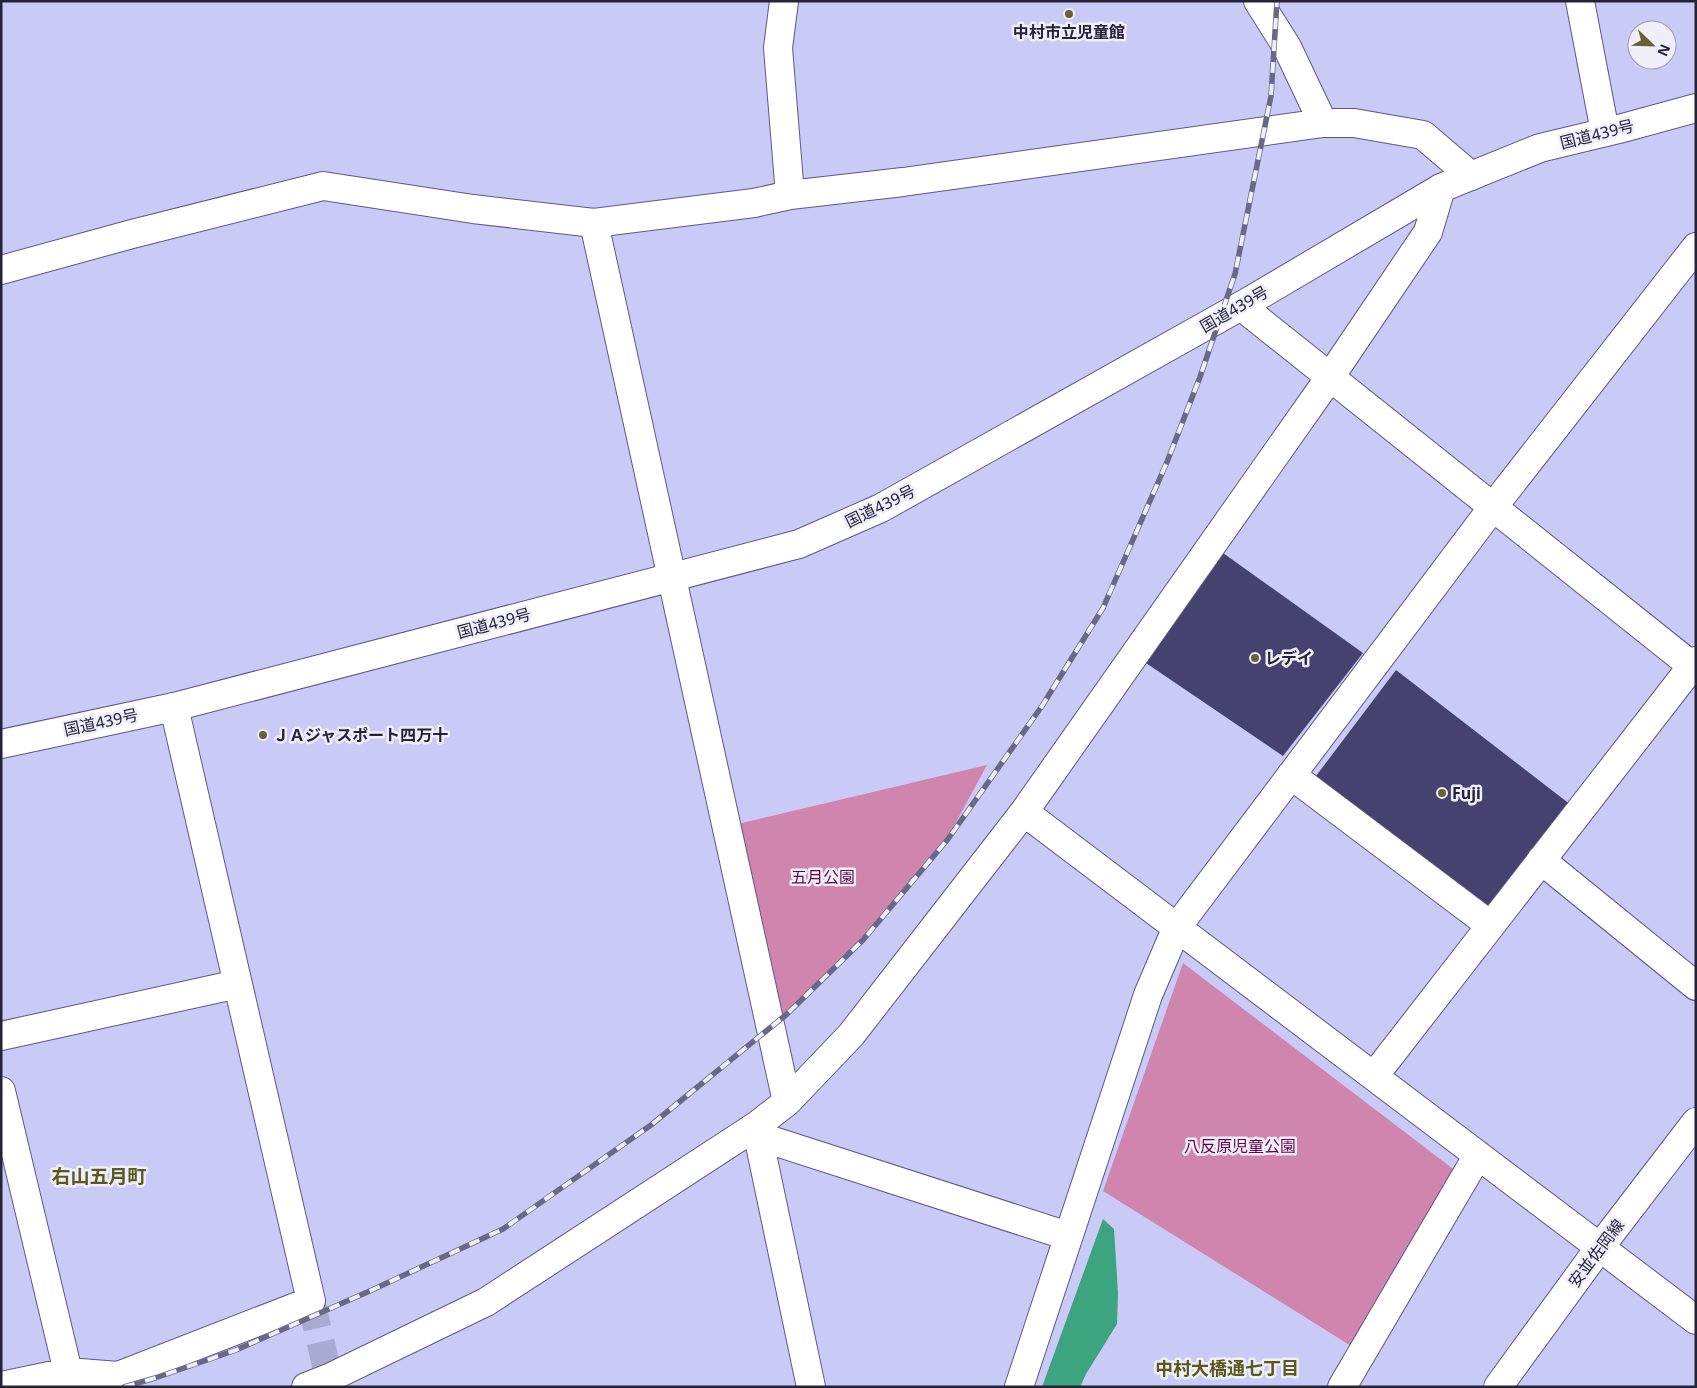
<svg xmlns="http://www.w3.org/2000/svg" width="1697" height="1388" viewBox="0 0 1697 1388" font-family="'Noto Sans','Noto Sans JP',sans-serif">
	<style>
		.green { fill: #d085af }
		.water { fill: #3ca47e }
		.building { fill: #454270 }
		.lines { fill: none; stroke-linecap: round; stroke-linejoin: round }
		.minor-tunnel { stroke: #a9a9d1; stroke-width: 28; stroke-dasharray: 28 14; stroke-linecap: butt }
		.minor-casing { stroke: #5a5888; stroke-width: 30 }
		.major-casing { stroke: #5a5888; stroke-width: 30 }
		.highway-casing { stroke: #5a5888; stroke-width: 30 }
		.minor { stroke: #fff; stroke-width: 28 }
		.major { stroke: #fff; stroke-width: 28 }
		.highway { stroke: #fff; stroke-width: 28 }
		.rail-casing { stroke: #686887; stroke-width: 5.5 }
		.rail { stroke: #eeeffa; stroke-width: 4; stroke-dasharray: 11; stroke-linecap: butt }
		.poi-dot { fill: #66632f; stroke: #eeeffa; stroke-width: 2 }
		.labels { text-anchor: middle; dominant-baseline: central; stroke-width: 5; stroke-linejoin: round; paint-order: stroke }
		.poi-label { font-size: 16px; font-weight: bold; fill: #242338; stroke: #eeeffa; text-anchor: start }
		.street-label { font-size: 16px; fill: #242338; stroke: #eeeffa }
		.park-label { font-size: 16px; fill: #670449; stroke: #eeeffa }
		.neighbourhood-label { font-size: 18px; font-weight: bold; fill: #5c571b; stroke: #eeeffa }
		.quarter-label { font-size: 19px; font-weight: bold; fill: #5c571b; stroke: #eeeffa }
	</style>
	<rect width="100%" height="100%" fill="#cacaf7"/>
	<path class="green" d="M987 765 941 850 857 947 781 1020 738 824Z
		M1183 963 1461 1175 1356 1349 1103 1191Z"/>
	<path class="water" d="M1103 1219 1114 1229 1118 1293 1117 1324 1086 1374 1080 1387H1042Z"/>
	<path class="building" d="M1223 553 1363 653 1283 756 1146 663Z
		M1396 670 1571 805 1487 912 1313 780Z"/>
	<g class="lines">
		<path class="minor-tunnel" d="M311 1301 329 1378"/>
		<defs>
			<path id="minor" d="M784 1 778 48 790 195
				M1258 1 1287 47 1323 123
				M1580 1 1605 132
				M594 223 787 1102
				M1 270 132 234 323 186 473 209 594 223 754 203 790 195 903 182 1323 123H1354L1423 135 1471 176
				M1241 306 1696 669
				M1291 775 1490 925
				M1024 812 1696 1320
				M1541 860 1696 986
				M1 1036 238 984
				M1374 1076 1696 661
				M1 1091 68 1372 118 1376 311 1301 174 707
				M756 1126 811 1387
				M758 1136 1068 1236
				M1 1386 68 1372
				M306 1387 329 1378 486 1302 756 1126 787 1102 851 1035 1024 812 1330 377 1428 232 1441 188
				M1019 1387 1148 995 1177 927 1493 507 1696 247
				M1342 1387 1478 1155"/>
			<path id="major" d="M1498 1387 1600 1247 1696 1122"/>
			<path id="highway" d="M1 744 174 707 799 544 881 508 1241 306 1441 188 1540 148 1619 129 1696 108"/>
		</defs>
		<use href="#minor" class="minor-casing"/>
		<use href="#major" class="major-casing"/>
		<use href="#highway" class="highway-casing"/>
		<use href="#minor" class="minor"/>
		<use href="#major" class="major"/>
		<use href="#highway" class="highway"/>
		<defs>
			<path id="rail" d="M124 1387 155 1378 236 1350 372 1290 503 1229 651 1125 787 1014 863 940 948 839 1042 706 1103 608 1167 462 1200 377 1235 274 1271 96 1277 1"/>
		</defs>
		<use href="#rail" class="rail-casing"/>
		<use href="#rail" class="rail"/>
	</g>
	<g class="poi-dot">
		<circle cx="1069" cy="14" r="5"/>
		<circle cx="1255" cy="658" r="5"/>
		<circle cx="263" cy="735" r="5"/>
		<circle cx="1442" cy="793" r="5"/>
	</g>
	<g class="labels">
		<g class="poi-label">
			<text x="1069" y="32" text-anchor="middle">中村市立児童館</text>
			<text x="1265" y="658">レデイ</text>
			<text x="273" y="735">ＪＡジャスポート四万十</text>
			<text x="1452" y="793">Fuji</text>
		</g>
		<g class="street-label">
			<text transform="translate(1597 134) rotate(-14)">国道439号</text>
			<text transform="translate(1234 309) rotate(-30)">国道439号</text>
			<text transform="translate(880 506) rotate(-26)">国道439号</text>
			<text transform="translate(494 623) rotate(-15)">国道439号</text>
			<text transform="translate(101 722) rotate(-12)">国道439号</text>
			<text transform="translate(1596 1253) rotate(-53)">安並佐岡線</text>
		</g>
		<g class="park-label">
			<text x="823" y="877">五月公園</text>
			<text x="1240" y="1146">八反原児童公園</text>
		</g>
		<g class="neighbourhood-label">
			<text x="1227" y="1368">中村大橋通七丁目</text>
		</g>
		<g class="quarter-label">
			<text x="99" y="1176">右山五月町</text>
		</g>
	</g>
	<rect width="1697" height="1388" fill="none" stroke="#242338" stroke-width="5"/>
	<g transform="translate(1652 45) rotate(113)"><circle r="24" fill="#eeeffa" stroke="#9d9dac"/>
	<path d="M0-4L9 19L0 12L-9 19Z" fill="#66632f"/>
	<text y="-8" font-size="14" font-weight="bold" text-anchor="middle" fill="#242338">N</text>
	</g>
</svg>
